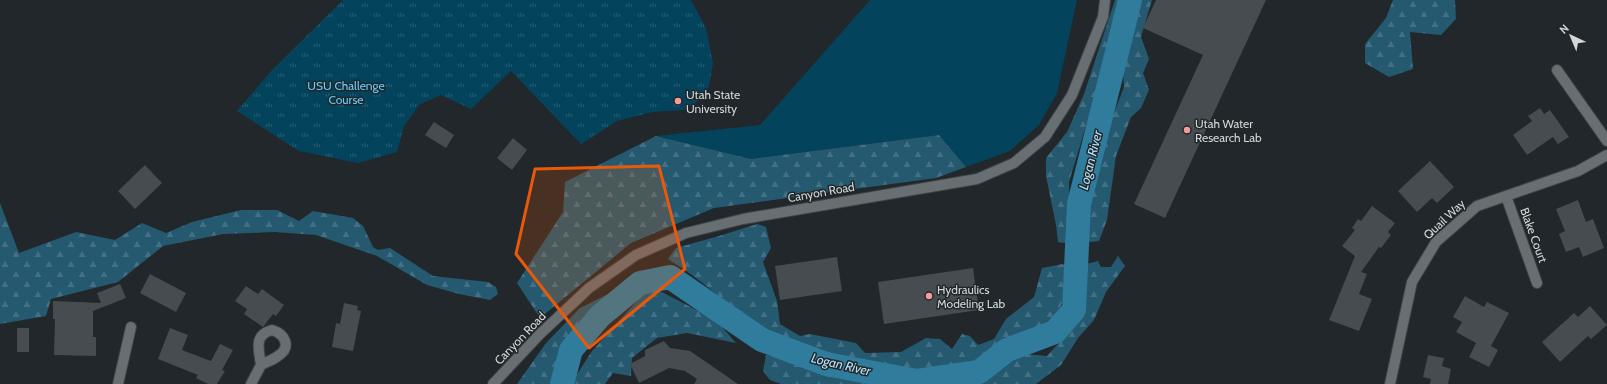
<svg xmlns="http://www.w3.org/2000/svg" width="1607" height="384" viewBox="0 0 1607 384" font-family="Cabin,sans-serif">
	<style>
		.grass { fill: #03445c }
		.forest { fill: url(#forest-firs) }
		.park { fill: url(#park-tufts) }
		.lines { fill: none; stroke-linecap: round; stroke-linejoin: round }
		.river { stroke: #2f7c9d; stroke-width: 24 }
		.building { fill: #464c4f }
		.minor-casing { stroke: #3f4345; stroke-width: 12 }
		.tertiary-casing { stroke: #3f4345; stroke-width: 12 }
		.minor { stroke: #686f72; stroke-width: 10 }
		.tertiary { stroke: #686f72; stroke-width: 10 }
		.marked { fill: #e8590c; fill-opacity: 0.2; stroke: #e8590c; stroke-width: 3; stroke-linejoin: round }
		.poi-dot { fill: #f59b9b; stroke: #21272a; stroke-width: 1.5 }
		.labels { text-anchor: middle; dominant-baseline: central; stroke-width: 3; stroke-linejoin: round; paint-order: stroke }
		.park-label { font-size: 12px; fill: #67ccf9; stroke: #21272a }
		.poi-label { font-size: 12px; fill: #d2d6d8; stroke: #21272a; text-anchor: start }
		.street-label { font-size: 12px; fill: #d2d6d8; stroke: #21272a }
		.water-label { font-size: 13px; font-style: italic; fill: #b2e0f7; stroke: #21272a }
	</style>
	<defs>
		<pattern id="forest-firs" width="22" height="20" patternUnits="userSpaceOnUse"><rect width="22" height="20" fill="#245970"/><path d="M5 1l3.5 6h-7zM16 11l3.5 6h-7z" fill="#437084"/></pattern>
		<pattern id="park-tufts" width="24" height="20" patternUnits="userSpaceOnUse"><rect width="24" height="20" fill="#03445c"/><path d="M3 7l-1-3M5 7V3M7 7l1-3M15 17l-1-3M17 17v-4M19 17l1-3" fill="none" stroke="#275e73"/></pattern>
	</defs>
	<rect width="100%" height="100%" fill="#21272a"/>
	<path class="grass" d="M870 0H1077L1057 93 1039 125 1010 151 966 167 939 135 751 159 656 136 760 125Z"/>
	<path class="forest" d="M1115 0H1124L1112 57 1086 126 1069 182 1070 235 1066 243 1058 242 1056 225 1046 176V158L1067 132 1084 94Z
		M1138 0H1152L1141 37 1149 59 1143 73 1149 90 1141 108 1131 117 1116 156 1107 220 1099 241 1090 242 1083 236 1081 209 1095 162 1124 87 1122 56Z
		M1393 0H1455L1456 19 1441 35 1410 32 1413 69 1389 77 1365 63V44L1386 18Z
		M939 135 966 167 936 178 714 208 631 243 540 318 517 283 563 212 565 182 656 136 751 159Z
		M0 203 19 253 76 232 115 240 142 223 166 233 192 222 241 210H277L299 221 313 211 353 218 363 226 373 247 378 250 390 248 433 276 488 282 496 287 498 294 490 300 459 294 427 285 377 256 316 235 275 232 223 234 163 246 118 282 51 299 46 316 0 324Z
		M757 224 766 227 771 248 763 262 777 301 780 324 800 336 810 334 856 343 865 353 901 352 926 338 940 339 952 349 962 334 970 336 978 345 994 339 1006 319 1034 297 1042 268 1063 264 1068 268C1067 286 1061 322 1044 332 1029 341 1008 346 992 353L987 360 996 367 1026 354 1047 356 1077 323 1086 296V264L1098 261 1101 267H1111L1118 256 1125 266 1106 292 1094 320 1078 338 1061 365 1036 384H781L770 380 763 371 766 355 798 359C753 328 715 288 668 259L676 248 719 236Z
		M656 289 716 320 736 343 687 333 657 338 632 358 631 376 613 373 605 384H517L546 343 580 308 606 295 611 298 609 305 591 321 559 358 568 378 574 379 592 351 647 290Z"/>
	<path class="park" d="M343 0H691L706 28 713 63 709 86 701 99 684 110 652 112 617 121 581 144 511 71 471 109 441 95 420 104 404 126 397 152 358 163 299 151 237 111 272 70Z"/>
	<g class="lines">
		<path class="river" d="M562 384 571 350 600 316 640 283 670 277 762 340 826 364 917 381 979 372 1007 350 1055 332 1074 310 1079 204 1130 0"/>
	</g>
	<path class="building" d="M1156 0H1266L1165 218 1134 204 1203 55 1143 28Z
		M1540 108 1544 114 1550 110 1569 137 1558 144 1553 137 1527 155 1513 135 1532 121 1528 116Z
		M434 122 454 135 446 148 425 135Z
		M513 138 527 150 512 170 497 158Z
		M1430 161 1454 187 1437 203 1432 198 1417 212 1398 191Z
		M145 165 162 183 135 209 118 191Z
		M1578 200 1586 222 1593 219 1604 248 1583 257 1579 247 1566 252 1559 234 1565 231 1556 209Z
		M1372 206 1395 223 1388 232 1391 235 1381 248 1379 247 1361 272 1367 274 1359 294 1372 299 1359 331 1329 320 1355 256 1342 246 1355 230 1352 228 1358 219 1361 221Z
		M837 257 842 291 780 300 775 266Z
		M973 268 979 310 884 324 878 282Z
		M150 274 186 293 176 312 140 293Z
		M120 284 126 298 93 311V337H96V356L54 355 55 319H53V301L101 303 97 293Z
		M246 286 258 294 262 289 284 305 276 316 273 314 263 327 244 314 247 309 235 301Z
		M1465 296 1484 307 1487 302 1509 313 1491 346 1498 350 1489 367 1469 357 1476 343 1456 332 1462 322 1453 317Z
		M344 303 358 306 357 310 361 311 353 351 332 347 336 323 340 324Z
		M1590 306 1607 325 1591 339 1588 336 1560 362 1542 342 1574 313 1578 317Z
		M17 328H29V352H17Z
		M170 328 188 335 182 350 211 361 220 344 233 350 222 370 225 371 217 384H208L196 378 198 375 158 359Z
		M664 341 670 348 690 351 738 384H694L697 379 685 371 669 368 639 383 630 364 645 356V350Z
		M1428 355 1444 358 1442 366 1451 369 1448 384H1430L1431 379 1423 377Z"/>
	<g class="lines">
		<defs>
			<path id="minor" d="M1557 70 1607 141
				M1506 196 1537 283
				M272 330C285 334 292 347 278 356 273 360 266 362 261 365 259 350 253 335 272 330Z
				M118 384 131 327
				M251 384 261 365
				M1390 384 1412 282 1436 242 1477 206 1578 171 1607 155"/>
			<path id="tertiary" d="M493 384 540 334 589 288 636 255 686 233 743 219 977 179 1014 163 1045 137 1072 95 1103 17 1105 0"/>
		</defs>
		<use href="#minor" class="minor-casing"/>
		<use href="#tertiary" class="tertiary-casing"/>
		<use href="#minor" class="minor"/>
		<use href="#tertiary" class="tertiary"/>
	</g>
	<path class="marked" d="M659 166 685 269 589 348 516 254 535 169Z"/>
	<g class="poi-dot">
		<circle cx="678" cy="101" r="4"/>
		<circle cx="1187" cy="130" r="4"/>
		<circle cx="929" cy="296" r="4"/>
	</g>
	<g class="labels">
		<g class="park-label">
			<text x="346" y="85">USU Challenge<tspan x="346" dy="14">Course</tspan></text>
		</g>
		<g class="poi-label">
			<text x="686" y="94">Utah State<tspan x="686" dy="14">University</tspan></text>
			<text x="1195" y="123">Utah Water<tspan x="1195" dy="14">Research Lab</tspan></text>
			<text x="937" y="289">Hydraulics<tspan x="937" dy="14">Modeling Lab</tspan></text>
		</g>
		<g class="street-label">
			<text transform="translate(821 192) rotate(-10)">Canyon Road</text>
			<text transform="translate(1444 219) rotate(-43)">Quail Way</text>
			<text transform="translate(1534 235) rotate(70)">Blake Court</text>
			<text transform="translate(520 338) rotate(-46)">Canyon Road</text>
		</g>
		<g class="water-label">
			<text transform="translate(1090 160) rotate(-76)">Logan River</text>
			<text transform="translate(841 364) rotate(13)">Logan River</text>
		</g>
	</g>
	<g transform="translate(1571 36) rotate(316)" stroke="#21272a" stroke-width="3" paint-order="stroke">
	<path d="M0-3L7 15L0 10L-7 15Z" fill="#d2d6d8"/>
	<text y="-6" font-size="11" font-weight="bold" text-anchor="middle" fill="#d2d6d8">N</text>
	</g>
</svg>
